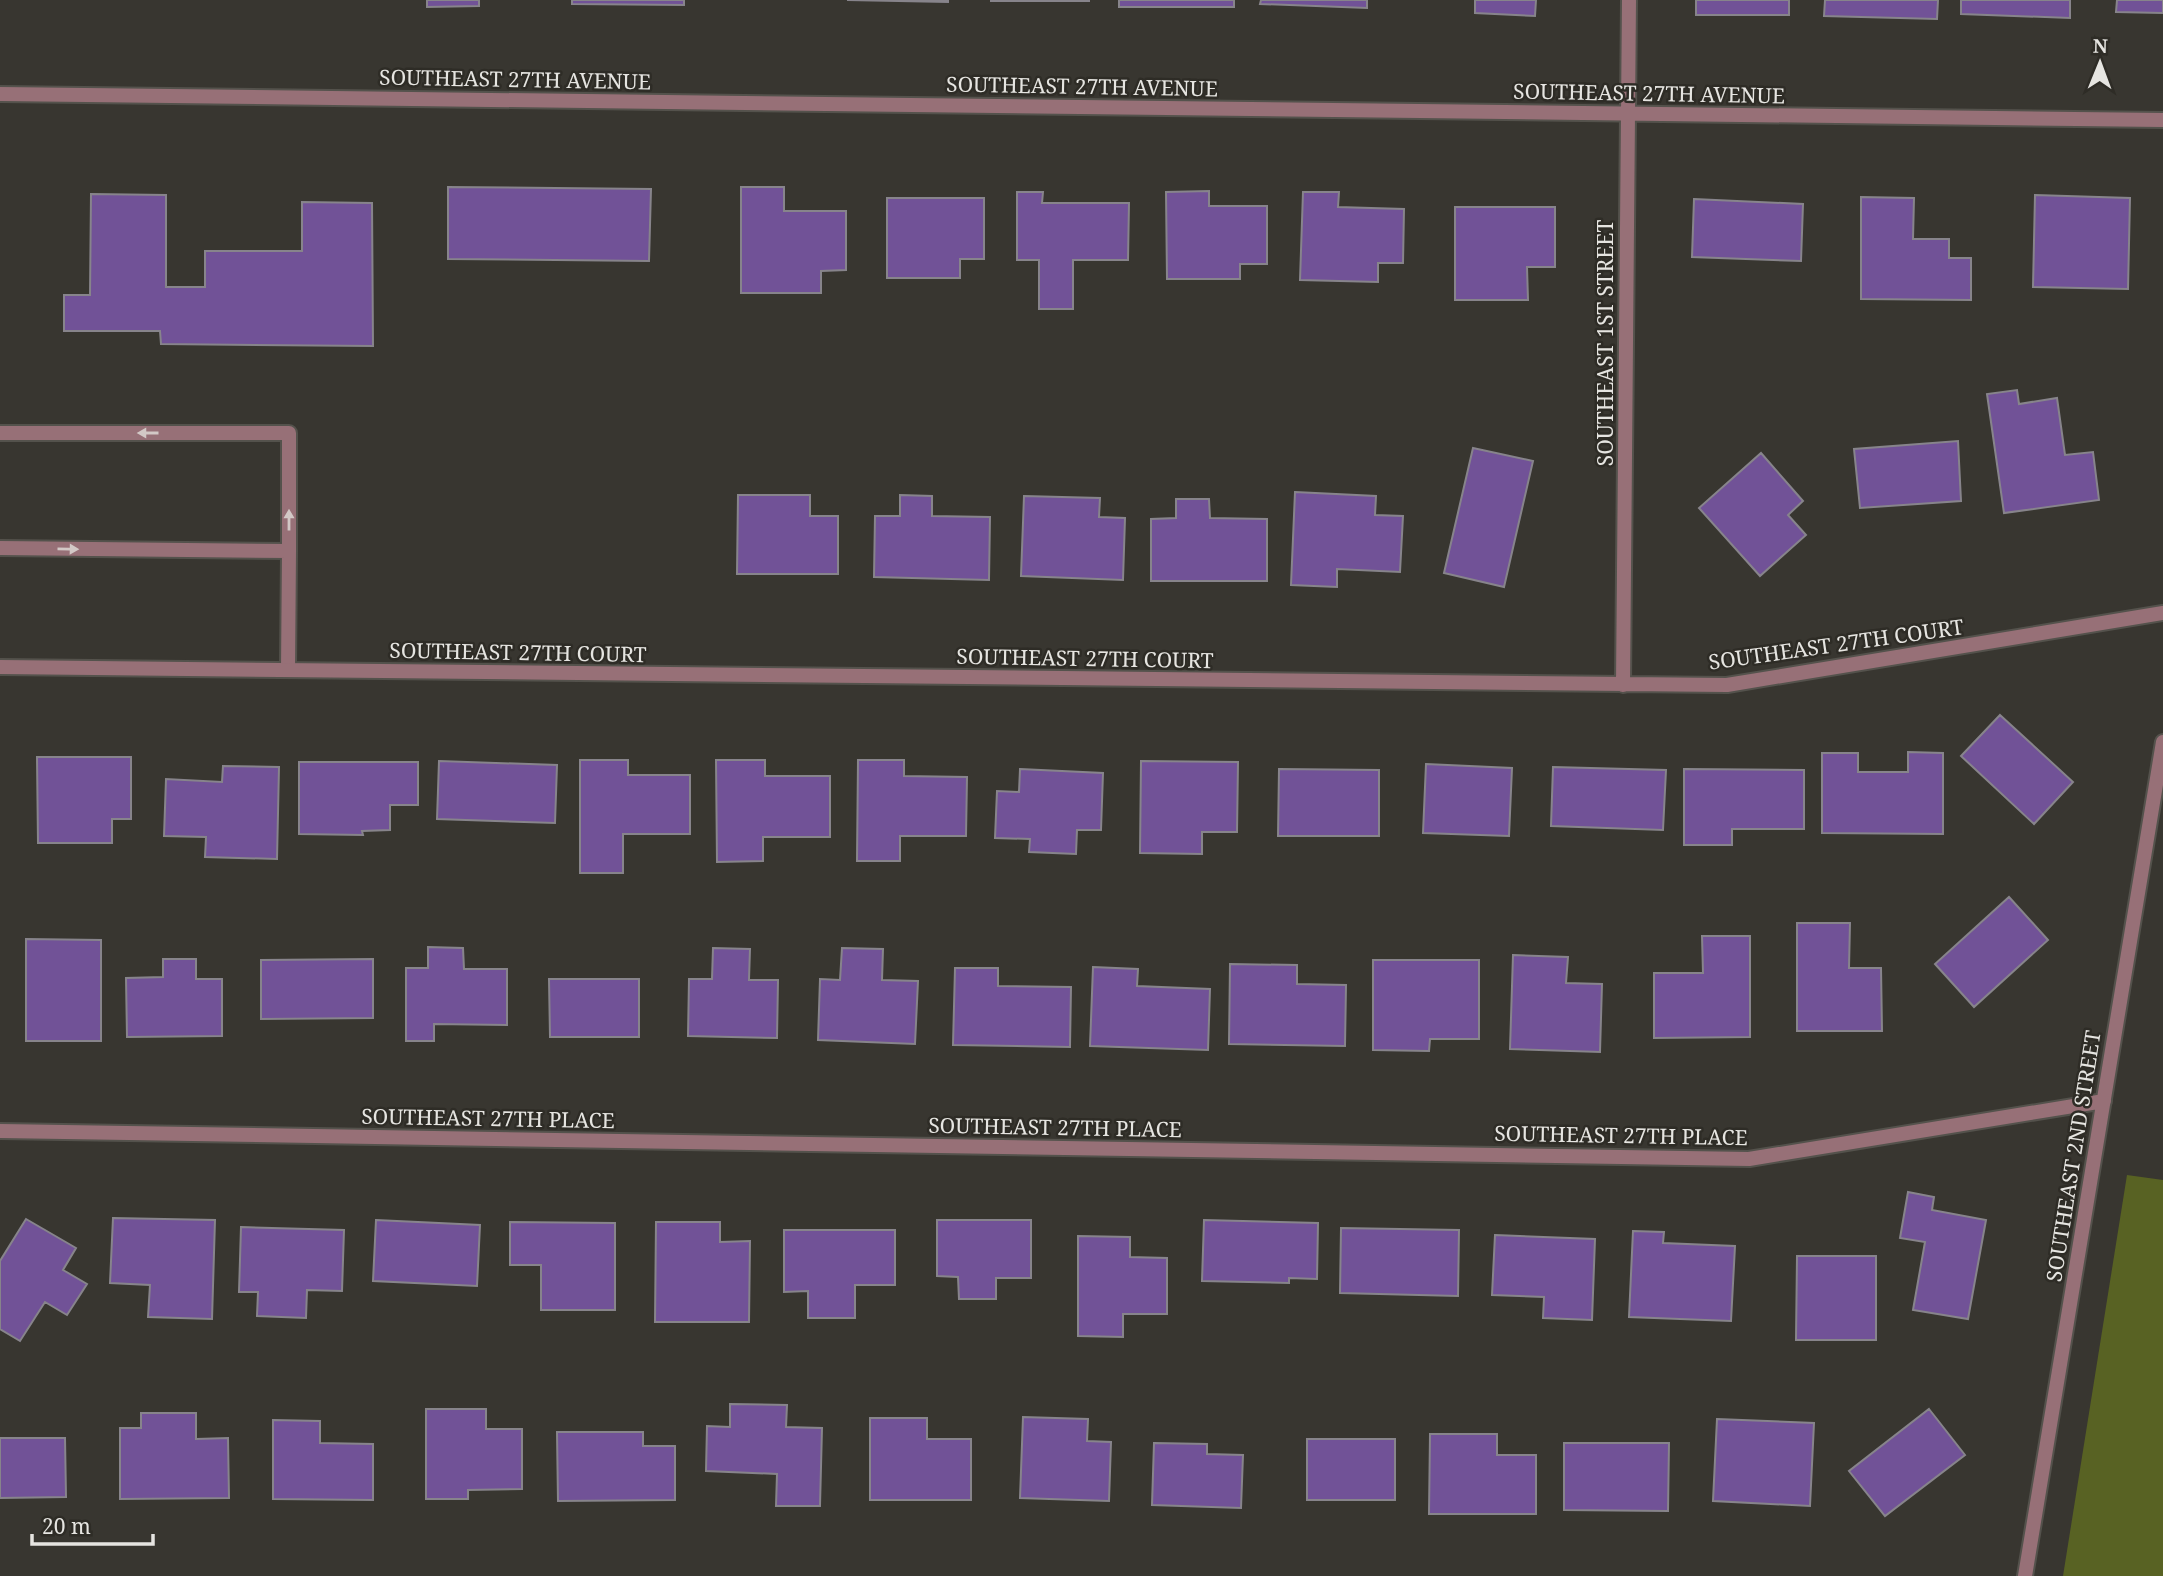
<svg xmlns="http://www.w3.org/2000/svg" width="2163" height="1576" viewBox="0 0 2163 1576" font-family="'Noto Serif',serif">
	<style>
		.green { fill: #586223 }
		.building { fill: #715297; stroke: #87848b; stroke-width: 2 }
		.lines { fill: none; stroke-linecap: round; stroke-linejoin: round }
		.service-casing { stroke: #54524c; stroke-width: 18 }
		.minor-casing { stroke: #54524c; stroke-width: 18 }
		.service { stroke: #977077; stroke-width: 14 }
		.minor { stroke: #977077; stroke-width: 14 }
		.oneway { fill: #d2c8c6 }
		.labels { text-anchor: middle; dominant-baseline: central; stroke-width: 5; stroke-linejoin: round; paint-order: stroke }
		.street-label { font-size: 21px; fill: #e6e5e1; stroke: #2e2c26 }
	</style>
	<rect width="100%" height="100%" fill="#383630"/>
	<path class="green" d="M2127 1175 2163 1180V1576H2063Z"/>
	<path class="building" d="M427 0H479V6L427 7Z
		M572 0H684V5L572 4Z
		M847 0H948V2Z
		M991 0H1089V1H991Z
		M1119 0H1234V7H1119Z
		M1261 0H1367V8L1260 4Z
		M1475 0H1536L1535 16 1475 13Z
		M1696 0H1789V15H1696Z
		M1825 0H1938L1937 19 1824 16Z
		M1961 0H2070V18L1961 14Z
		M2117 0H2163V13L2116 12Z
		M448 187 651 189 649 261 448 259Z
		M741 187H784V211H846V270L821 271V293H741Z
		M1209 191V206H1267V264H1240V279H1167L1166 192Z
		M1017 192H1043L1042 203H1129L1128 260H1073V309H1039V260H1017Z
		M1303 192H1339L1338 207 1404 209 1403 263H1378V282L1300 280Z
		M91 194 166 195V287H205V251H302V202L372 203 373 346 161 344 160 331H64V295H90Z
		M2035 195 2130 198 2128 289 2033 287Z
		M1861 197 1914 198 1913 239H1949V258H1971V300L1861 299Z
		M887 198H984V259H960V278H887Z
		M1694 199 1803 204 1801 261 1692 257Z
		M1455 207H1555V267H1527L1528 300H1455Z
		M2017 390 2019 404 2057 398 2065 455 2093 452 2099 500 2004 513 1987 394Z
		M1958 441 1961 501 1860 508 1854 449Z
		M1473 448 1533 461 1504 587 1444 573Z
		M1761 453 1803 501 1788 515 1806 535 1760 576 1699 508Z
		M1295 492 1376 496 1375 515 1403 516 1400 572 1337 569V587L1291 585Z
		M738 495H810V516H838V574H737Z
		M900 495 932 496V516L990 517 989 580 874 577 875 516H900Z
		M1024 496 1100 498 1099 517 1125 518 1123 580 1021 576Z
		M1176 499H1209L1210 518 1267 519V581H1151V519L1176 518Z
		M2000 715 2073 782 2034 824 1961 756Z
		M1908 752 1943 753V834L1822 833V753H1858V772H1908Z
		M37 757H131V819H112V843H38Z
		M580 760H628V775H690V834H623V873H580Z
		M716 760H765V776H830V837H763V861L717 862Z
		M858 760H904V776L967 777 966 836H900V861H857Z
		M439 761 557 765 555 823 437 819Z
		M1141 761 1238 762 1237 832H1202V854L1140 853Z
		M299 762H418V805H390V830L362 831 363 835 299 834Z
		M1426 764 1512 768 1509 836 1423 833Z
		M223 766 279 767 277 859 205 857 206 837 164 836 166 779 222 782Z
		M1553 767 1666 770 1663 830 1551 826Z
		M1020 769 1103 773 1101 830H1077L1076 854 1029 852 1030 839 995 838 997 791 1019 792Z
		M1279 769 1379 770V836H1278Z
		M1684 769 1804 770V829H1732V845H1684Z
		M2009 897 2048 940 1974 1007 1935 964Z
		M1797 923H1850L1849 968H1881L1882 1031H1797Z
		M1702 936H1750V1037L1654 1038V973H1703Z
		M26 939 101 940V1041H26Z
		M428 947 463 948 464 969H507V1025L434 1024V1041H406V968H428Z
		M713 948 750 949 749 980H778L777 1038 688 1036 689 979H712Z
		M842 948 883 949 882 980 918 981 915 1044 818 1040 820 979 840 980Z
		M1513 955 1568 957 1566 983 1602 984 1600 1052 1510 1049Z
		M163 959H196V979H222V1036L127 1037 126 978 163 977Z
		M373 959V1018L261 1019V960Z
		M1373 960H1479V1039H1430L1429 1051 1373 1050Z
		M1230 964 1297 965V984L1346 985 1345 1046 1229 1044Z
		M1093 967 1138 969 1137 986 1210 989 1208 1050 1090 1046Z
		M955 968H998V986L1071 987 1070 1047 953 1045Z
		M549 979H639V1037H550Z
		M1908 1192 1934 1197 1932 1210 1986 1220 1968 1319 1913 1310 1925 1242 1900 1238Z
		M113 1218 215 1220 212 1319 148 1317 150 1285 110 1283Z
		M26 1219 76 1248 63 1270 87 1284 67 1315 45 1302 20 1341 0 1329V1261Z
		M376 1220 480 1225 477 1286 373 1281Z
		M937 1220H1031V1278H996V1299H959L958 1277 937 1276Z
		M1204 1220 1318 1223 1317 1279 1289 1278V1283L1202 1281Z
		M510 1222 615 1223V1310H541V1265H510Z
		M656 1222H720V1242L750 1241 749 1322H655Z
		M241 1227 344 1230 342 1291 307 1290 306 1318 257 1316 258 1292H239Z
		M1341 1228 1459 1230 1458 1296 1340 1293Z
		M784 1230H895V1285H855V1318H808V1291L784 1292Z
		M1633 1231 1664 1232 1663 1243 1735 1246 1731 1321 1629 1317Z
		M1495 1235 1595 1239 1592 1320 1543 1318 1544 1297 1492 1295Z
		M1078 1236 1130 1237V1257L1167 1258V1314H1123V1337L1078 1336Z
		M1797 1256H1876V1340H1796Z
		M730 1404 787 1405 786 1427 822 1428 820 1506H776L777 1474 706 1471 707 1426 730 1427Z
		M426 1409H486V1429H522V1489L468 1490V1499H426Z
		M1929 1409 1965 1455 1885 1516 1849 1471Z
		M141 1413H196V1439L228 1438 229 1498 120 1499V1428H141Z
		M1023 1417 1088 1419 1087 1441 1111 1442 1109 1501 1020 1498Z
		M870 1418H927V1439H971V1500H870Z
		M1717 1419 1814 1423 1810 1506 1713 1501Z
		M273 1420 320 1421V1443L373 1444V1500L273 1499Z
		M557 1432H643V1446H675V1500L558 1501Z
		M1430 1434H1497V1455H1536V1514H1429Z
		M0 1438H65L66 1497 0 1498Z
		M1307 1439H1395V1500H1307Z
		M1154 1443 1207 1444V1454L1243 1455 1241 1508 1152 1505Z
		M1564 1443H1669L1668 1511 1564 1510Z"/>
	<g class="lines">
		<defs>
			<path id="service" d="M0 433H289V551L0 548
				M288 670 289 551"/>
			<path id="minor" d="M0 94 2163 120
				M0 667 1727 685 2163 613
				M1623 685 1629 0
				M0 1131 1749 1159 2104 1101
				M2025 1576 2163 742"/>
		</defs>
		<use href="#service" class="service-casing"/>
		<use href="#minor" class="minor-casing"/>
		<use href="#service" class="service"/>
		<use href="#minor" class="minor"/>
	</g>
	<defs><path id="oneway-solid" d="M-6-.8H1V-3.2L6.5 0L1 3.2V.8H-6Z" transform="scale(1.75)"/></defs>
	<g class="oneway">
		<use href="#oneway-solid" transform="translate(148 433) rotate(180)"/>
		<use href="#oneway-solid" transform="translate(289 520) rotate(-90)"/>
		<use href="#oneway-solid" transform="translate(68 549) rotate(1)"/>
	</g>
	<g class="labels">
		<g class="street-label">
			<text transform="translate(515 79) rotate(1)">SOUTHEAST 27TH AVENUE</text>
			<text transform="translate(1082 86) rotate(1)">SOUTHEAST 27TH AVENUE</text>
			<text transform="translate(1649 93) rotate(1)">SOUTHEAST 27TH AVENUE</text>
			<text transform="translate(1605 343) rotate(-90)">SOUTHEAST 1ST STREET</text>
			<text transform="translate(1836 644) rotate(-8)">SOUTHEAST 27TH COURT</text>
			<text transform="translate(518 652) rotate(1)">SOUTHEAST 27TH COURT</text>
			<text transform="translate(1085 658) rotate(1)">SOUTHEAST 27TH COURT</text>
			<text transform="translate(488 1118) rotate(1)">SOUTHEAST 27TH PLACE</text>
			<text transform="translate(1055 1127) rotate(1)">SOUTHEAST 27TH PLACE</text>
			<text transform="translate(1621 1135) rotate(1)">SOUTHEAST 27TH PLACE</text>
			<text transform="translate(2073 1156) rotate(-81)">SOUTHEAST 2ND STREET</text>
		</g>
	</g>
	<g transform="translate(2100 63) rotate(1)" stroke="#2e2c26" stroke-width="5" paint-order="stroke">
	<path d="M0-5L12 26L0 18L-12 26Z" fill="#e6e5e1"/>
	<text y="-10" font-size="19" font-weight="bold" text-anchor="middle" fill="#e6e5e1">N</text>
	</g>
	<path d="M32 1534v10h121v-10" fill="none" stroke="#e6e5e1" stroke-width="3.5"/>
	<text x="42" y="1534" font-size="21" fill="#e6e5e1" stroke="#2e2c26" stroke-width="5" paint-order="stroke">20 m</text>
</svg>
